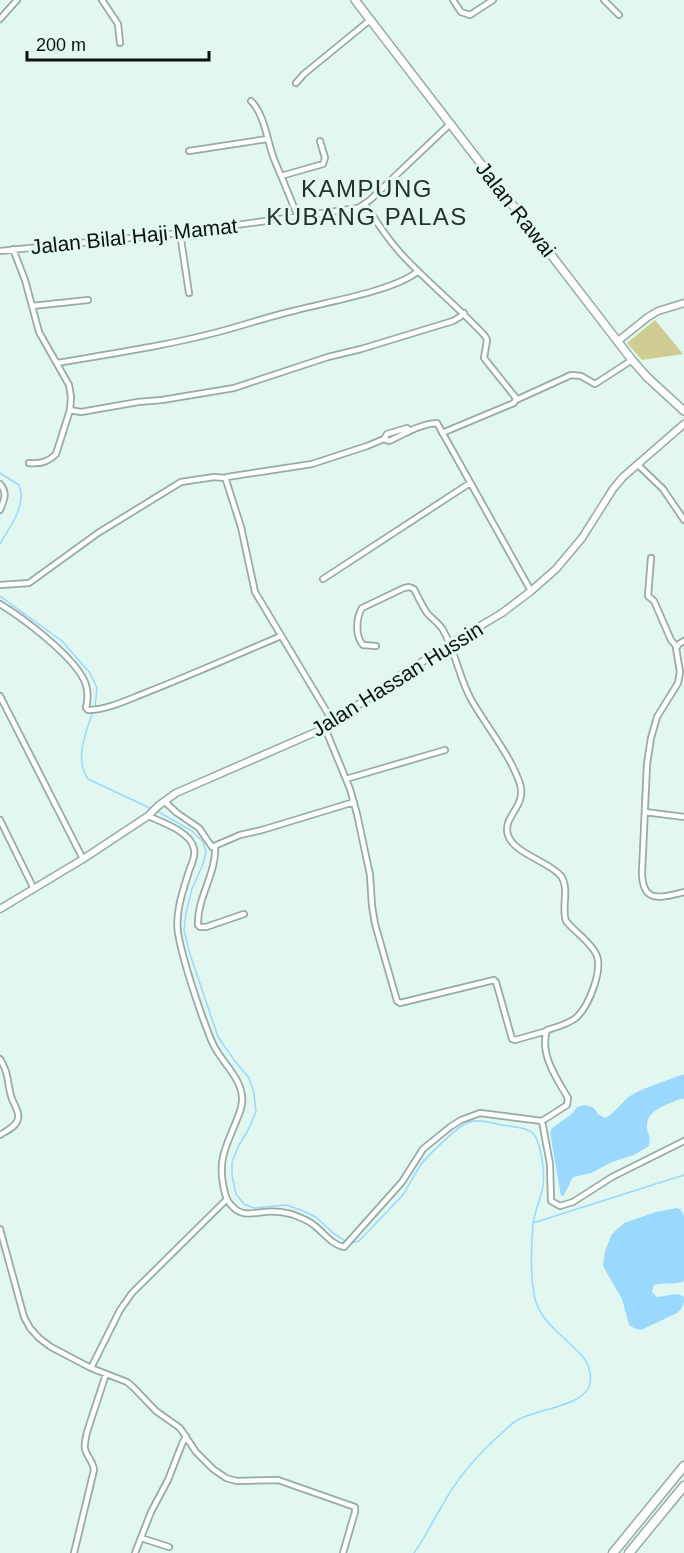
<svg xmlns="http://www.w3.org/2000/svg" width="684" height="1553" viewBox="0 0 684 1553" font-family="Arial,sans-serif">
	<style>
		.green { fill: #cfcc92 }
		.water { fill: #9ad8ff }
		.lines { fill: none; stroke-linecap: round; stroke-linejoin: round }
		.stream { stroke: #9ad8ff; stroke-width: 1.5 }
		.minor-casing { stroke: #97aba4; stroke-width: 8 }
		.tertiary-casing { stroke: #97aba4; stroke-width: 9 }
		.secondary-casing { stroke: #97aba4; stroke-width: 10 }
		.trunk-casing { stroke: #97aba4; stroke-width: 11 }
		.minor { stroke: #fff; stroke-width: 4.5 }
		.tertiary { stroke: #fff; stroke-width: 6 }
		.secondary { stroke: #fff; stroke-width: 7 }
		.trunk { stroke: #fff; stroke-width: 8 }
		.labels { text-anchor: middle; dominant-baseline: central; stroke-width: 6; stroke-linejoin: round; paint-order: stroke }
		.street-label { font-size: 21px; fill: #0b1210; stroke: #e1f7ef }
		.quarter-label { font-size: 24px; letter-spacing: 1.5px; fill: #22332d; stroke: #e1f7ef }
	</style>
	<rect width="100%" height="100%" fill="#e1f7ef"/>
	<path class="green" d="M655 320 683 354 642 360 627 343Z"/>
	<path class="water" d="M684 1074V1099H680C667 1105 647 1109 647 1126 647 1134 651 1135 649 1146L634 1155 612 1162 591 1173 573 1177 564 1195 561 1196 550 1133 552 1128 572 1114 577 1107 585 1105 594 1108 598 1114 605 1118C615 1113 621 1103 630 1096 647 1086 666 1081 684 1074Z
		M677 1208 681 1210 684 1216V1281C674 1285 664 1282 654 1285L652 1292 657 1297C667 1297 674 1291 684 1297 684 1304 683 1308 677 1313L641 1330 634 1328 629 1325 622 1299 603 1266 605 1251 612 1234 624 1223 656 1212Z"/>
	<g class="lines">
		<path class="stream" d="M0 473 19 485C27 506 10 526 0 544
			M0 596 62 641 90 673 97 688 95 707
			M93 711C86 732 74 759 88 779L152 809
			M157 811 192 831 203 842 206 852 203 864 192 889 186 913 184 930 189 951 218 1037 234 1060 249 1078 254 1093 256 1112 248 1130 238 1147 232 1162V1176L236 1194 244 1204 254 1208 286 1205 301 1210 316 1217 333 1233 347 1242
			M533 1223 684 1175
			M351 1243 359 1241 401 1197C409 1187 413 1176 420 1166 426 1157 457 1127 467 1123 478 1118 491 1123 502 1125 512 1127 526 1127 533 1133 541 1142 545 1174 543 1186 541 1199 534 1212 533 1225 531 1246 530 1283 536 1302 544 1327 572 1341 586 1361 590 1368 592 1379 589 1387 579 1408 533 1409 516 1421 511 1424 506 1429 502 1433 478 1454 457 1478 442 1506 432 1522 425 1538 414 1553"/>
		<defs>
			<path id="minor" d="M102 0 118 24 120 43
				M453 0 461 12 470 15 493 0
				M604 0 619 15
				M0 19 17 0
				M296 83 304 74 370 20
				M251 101C265 115 267 141 274 159 282 178 290 197 298 217
				M189 151 267 139
				M281 176 323 164 325 158 320 141
				M365 204C378 224 391 244 407 260 432 286 460 309 485 336L487 340 484 358 516 398 514 403 442 433
				M180 233 189 293
				M13 249 25 280 39 332 69 385 71 397 70 410 56 454C48 462 41 464 29 463
				M0 251 180 233 358 208 370 200 450 124
				M32 306 88 300
				M57 363C110 354 165 346 218 332 245 325 270 316 297 310 327 302 397 290 418 271
				M516 400 571 375 581 376 595 384 632 360
				M70 410 81 412 138 402 162 400 234 388 328 357 361 349 453 321 460 317 464 313
				M384 439 387 434 407 428 410 430
				M637 464 663 489 684 520
				M0 484C8 493 4 500 0 510
				M651 558 648 596 654 601 671 640 676 646
				M323 579 470 483
				M0 585 29 583 98 533 181 482 214 477 226 478
				M0 604C23 618 78 659 86 685 88 692 88 700 86 708L88 710C107 710 127 700 145 693 191 675 236 655 281 636
				M684 641 679 644 676 648 680 672 678 683 657 717 651 738 647 764 642 872C642 904 661 898 684 892
				M0 696 83 859
				M333 722 255 592 241 527 226 480 227 477 312 464 367 446 384 439 389 441C405 434 419 424 437 423L531 591
				M325 728 350 789 357 814 370 875 372 906 375 924 397 1001 400 1003 494 980 496 982 512 1039 515 1040 547 1031
				M346 779 445 750
				M164 801 177 813 199 828 212 847 240 835 262 830 354 802
				M645 812 684 817
				M148 816C162 822 191 832 194 849 196 856 191 865 189 871 183 891 175 912 178 933 183 962 193 989 202 1016 206 1026 209 1036 214 1046 222 1062 241 1078 242 1097 243 1105 240 1112 237 1119 228 1143 218 1157 223 1184 224 1190 225 1196 228 1201 239 1217 248 1214 264 1212 273 1211 282 1212 291 1214 299 1217 309 1220 315 1226 324 1233 332 1245 344 1247L402 1182 423 1149 450 1127 461 1120 480 1113 542 1121 567 1105 568 1098C557 1079 539 1054 547 1030 557 1027 569 1024 577 1017 589 1005 605 967 595 952 588 940 575 932 566 921 561 907 570 889 561 876 549 861 514 854 508 835 502 816 527 807 520 784 511 756 487 727 472 701 459 679 456 652 443 630 439 623 432 619 427 613 422 606 418 597 414 589L409 587 404 588 362 608C356 618 355 636 363 645L376 646
				M0 820 34 889
				M215 846C217 873 197 897 198 925L200 927H206L244 914
				M0 1059C9 1073 7 1082 11 1096 13 1104 20 1111 18 1119 16 1127 6 1131 0 1135
				M542 1121 550 1164 551 1201 560 1206 573 1202 612 1177 684 1141
				M0 1229 24 1317 30 1328 39 1338 51 1347 91 1368 127 1382 133 1387 156 1411 180 1428 196 1452 213 1469 226 1478 237 1481 278 1480 355 1507V1512L343 1553
				M91 1368 120 1310 132 1293 227 1199
				M141 1538 169 1547
				M74 1553 94 1470C93 1461 87 1457 85 1449 84 1443 86 1437 87 1432L106 1374
				M135 1553 151 1512 168 1480 182 1444 186 1436"/>
			<path id="tertiary" d="M618 341 648 317 658 311 684 303
				M0 909 83 859 148 816 158 806 176 793 325 728 395 679 450 644 502 613 531 591 556 569 582 538 613 489 623 477 684 424"/>
			<path id="secondary" d="M355 0 632 360 647 377 684 411"/>
			<path id="trunk" d="M613 1553 684 1466
				M629 1553 684 1486"/>
		</defs>
		<use href="#minor" class="minor-casing"/>
		<use href="#tertiary" class="tertiary-casing"/>
		<use href="#secondary" class="secondary-casing"/>
		<use href="#trunk" class="trunk-casing"/>
		<use href="#minor" class="minor"/>
		<use href="#tertiary" class="tertiary"/>
		<use href="#secondary" class="secondary"/>
		<use href="#trunk" class="trunk"/>
	</g>
	<g class="labels">
		<g class="street-label">
			<text transform="translate(516 209) rotate(52)">Jalan Rawai</text>
			<text transform="translate(134 236) rotate(-6)">Jalan Bilal Haji Mamat</text>
			<text transform="translate(397 679) rotate(-32)">Jalan Hassan Hussin</text>
		</g>
		<g class="quarter-label">
			<text x="367" y="188">KAMPUNG<tspan x="367" dy="28">KUBANG PALAS</tspan></text>
		</g>
	</g>
	<path d="M27 51v9h182v-9" fill="none" stroke="#0b1210" stroke-width="3"/>
	<text x="36" y="51" font-size="18" fill="#0b1210" stroke="#e1f7ef" stroke-width="4.5" paint-order="stroke">200 m</text>
</svg>
